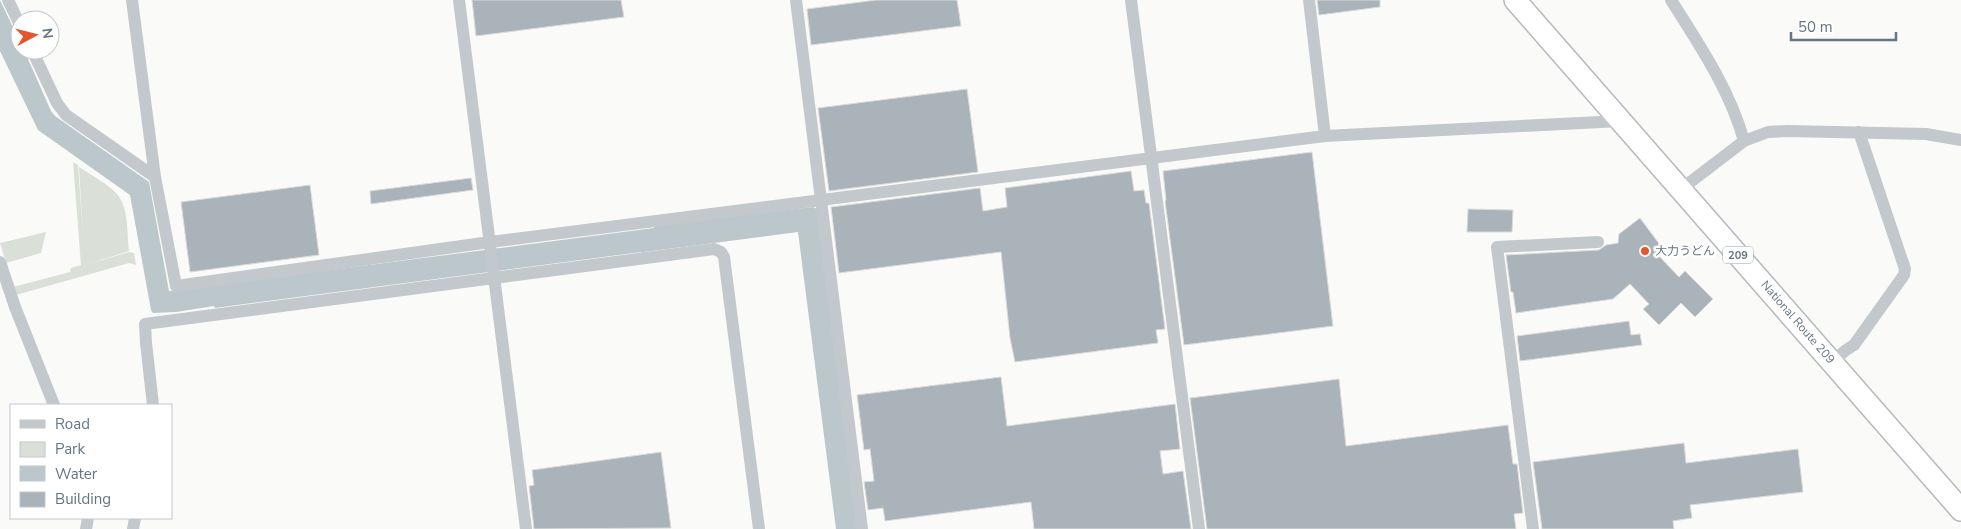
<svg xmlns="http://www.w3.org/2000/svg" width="1961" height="529" viewBox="0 0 1961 529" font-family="'Nunito Sans','Noto Sans JP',sans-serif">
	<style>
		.green { fill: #dadfd7 }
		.water { fill: #bbc7cb }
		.building { fill: #aab3b9; stroke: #dcdcda }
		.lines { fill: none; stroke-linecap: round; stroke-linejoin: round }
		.trunk-casing { stroke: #b4b9bd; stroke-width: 24 }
		.minor { stroke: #c3c8cc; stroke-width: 12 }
		.trunk { stroke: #fff; stroke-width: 21 }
		.poi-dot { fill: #e4572e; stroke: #fff; stroke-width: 2 }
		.labels { text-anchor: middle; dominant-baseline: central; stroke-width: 5; stroke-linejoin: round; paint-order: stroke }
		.shield { fill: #fff; stroke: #939fa8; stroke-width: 1 }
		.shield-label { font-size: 11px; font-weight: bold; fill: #657683 }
		.poi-label { font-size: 12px; fill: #657683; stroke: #fff; text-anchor: start }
		.street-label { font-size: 12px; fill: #657683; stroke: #fff }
	</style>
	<rect width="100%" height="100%" fill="#fafaf8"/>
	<path class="green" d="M73 162 78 165 83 234 79 167C90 174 109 185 117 194 129 208 127 234 129 251L85 265 129 252 134 253 136 265 129 263 16 295 13 287 70 272 71 268 81 265Z
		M46 232 41 253 6 263 0 243Z"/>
	<path class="water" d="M0 0 20 42V50H24L51 111 55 116 149 182 169 291 654 228 655 225 813 207 817 209 859 529H836L798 232 644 252 642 254 641 252 215 308 214 306 176 312 153 313 151 310 130 195 38 130 0 51Z"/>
	<path class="building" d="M472 0H621L624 17 476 36Z
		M876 0H957L961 26 811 45 807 9Z
		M1317 0H1380V7L1319 15Z
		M967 89 978 172 829 191 818 108Z
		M1312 152 1333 326 1184 345 1165 201 1166 200 1163 171Z
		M1131 171 1134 191 1144 190 1146 203H1149L1165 329 1156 330 1158 343 1015 362 1010 338 1001 252 839 273 831 207 980 188 983 211 1007 207 1005 188Z
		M471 178 473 190 371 204 370 191Z
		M310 185 319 255 190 272 181 202Z
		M1468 209 1513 210 1512 232H1467Z
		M1640 218 1663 249 1657 254 1679 277 1685 271 1713 299 1695 317 1681 303 1659 325 1643 309 1649 304 1630 284 1613 299 1516 313 1513 292H1511L1506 255 1599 250 1606 245 1618 243 1619 234Z
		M1629 321 1631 335 1640 334 1642 345 1520 361 1517 336Z
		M1001 377 1007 426 1175 404 1180 449 1160 451 1163 474 1183 471 1191 529H1034L1031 502 885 521 883 508 868 510 864 482 874 481 870 449 864 450 857 395Z
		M1339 379 1346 446 1508 425 1513 464H1517L1523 513 1514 514 1516 529H1207L1190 398Z
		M1684 443 1686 463 1798 449 1803 492 1690 505 1692 518 1673 521 1674 529H1542L1533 462Z
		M661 452 671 528 534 529 529 486 534 485 532 470Z"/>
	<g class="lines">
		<defs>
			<path id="trunk" d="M1515 0C1663 171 1813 340 1961 510"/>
		</defs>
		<use href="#trunk" class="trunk-casing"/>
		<path class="minor" d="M8 0 20 25
			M132 0 155 177 176 286 490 242 1325 136 1620 121
			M459 0 526 529
			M796 0 862 529
			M1131 0 1199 529
			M1309 0 1325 136
			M1671 0C1699 44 1730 90 1744 141L1680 190
			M32 50 57 103 66 115 155 177
			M1744 141 1768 132 1787 131 1926 134 1961 140
			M0 262 15 307 54 405
			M1832 362 1846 350 1854 345 1904 275 1905 269 1859 132
			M153 405 146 343 145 324 714 249 721 252 724 257 759 529
			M86 529 88 518
			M133 529 135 518
			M1533 529 1497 247 1598 242"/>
		<use href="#trunk" class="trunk"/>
	</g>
	<circle class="poi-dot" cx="1645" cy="251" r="5"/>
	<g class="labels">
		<rect class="shield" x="1723" y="246.5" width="30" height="17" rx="4"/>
		<g class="shield-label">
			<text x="1738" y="255">209</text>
		</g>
		<g class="poi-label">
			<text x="1655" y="251">大力うどん</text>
		</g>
		<g class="street-label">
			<text transform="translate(1798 322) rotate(49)">National Route 209</text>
		</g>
	</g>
	<rect x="10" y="404" width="162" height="115" fill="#ffffff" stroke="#c1c8cd"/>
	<rect x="20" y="420" width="25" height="8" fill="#c3c8cc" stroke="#c1c8cd"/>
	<text x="55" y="429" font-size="15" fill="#657683">Road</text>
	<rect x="20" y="442" width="25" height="15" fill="#dadfd7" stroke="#c1c8cd"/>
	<text x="55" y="454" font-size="15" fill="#657683">Park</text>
	<rect x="20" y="466" width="25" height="15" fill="#bbc7cb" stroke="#c1c8cd"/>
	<text x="55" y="479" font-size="15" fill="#657683">Water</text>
	<rect x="20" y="492" width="25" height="15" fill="#aab3b9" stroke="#c1c8cd"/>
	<text x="55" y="504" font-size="15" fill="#657683">Building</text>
	<g transform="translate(35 35) rotate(83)"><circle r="24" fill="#ffffff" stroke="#c1c8cd"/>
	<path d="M0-4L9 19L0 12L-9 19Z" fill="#e4572e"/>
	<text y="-8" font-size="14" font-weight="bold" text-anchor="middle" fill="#657683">N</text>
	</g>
	<path d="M1791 32v8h105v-8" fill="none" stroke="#657683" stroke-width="2.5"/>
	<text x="1798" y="32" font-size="15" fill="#657683" stroke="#ffffff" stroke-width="4" paint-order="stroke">50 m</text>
</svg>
